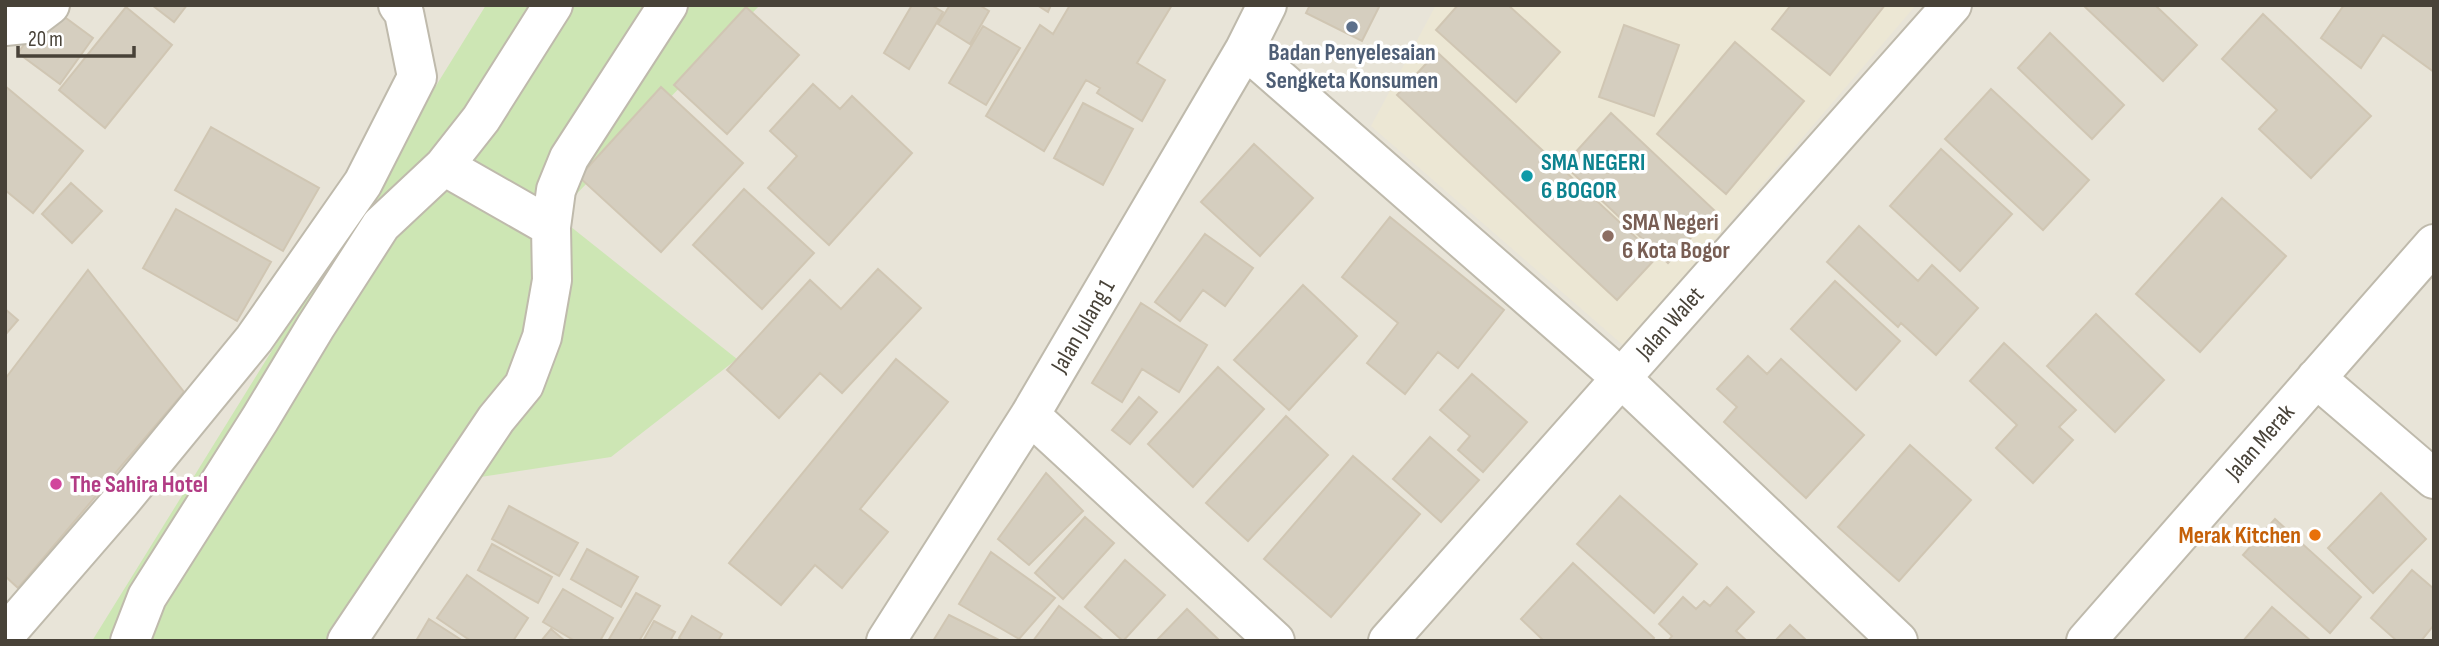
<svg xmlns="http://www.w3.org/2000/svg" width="2439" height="646" viewBox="0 0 2439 646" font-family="'Sofia Sans Condensed',sans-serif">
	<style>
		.residential { fill: #e8e4d8 }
		.education { fill: #ece7d4 }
		.green { fill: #cde6b4 }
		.building { fill: #d5cebf; stroke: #d0c6b3; stroke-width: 2 }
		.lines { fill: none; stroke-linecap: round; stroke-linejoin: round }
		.minor-casing { stroke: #bfbaac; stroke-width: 42 }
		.minor { stroke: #fff; stroke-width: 38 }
		.service-dot { fill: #5c6f8a; stroke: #fff; stroke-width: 2.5 }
		.culture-dot { fill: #0f9aa8; stroke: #fff; stroke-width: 2.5 }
		.education-dot { fill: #8d6e63; stroke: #fff; stroke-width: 2.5 }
		.hotel-dot { fill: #d1479c; stroke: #fff; stroke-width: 2.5 }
		.food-dot { fill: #e8710a; stroke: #fff; stroke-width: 2.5 }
		.labels { text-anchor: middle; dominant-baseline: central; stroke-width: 7; stroke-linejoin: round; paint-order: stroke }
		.service-label { font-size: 24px; font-weight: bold; fill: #4e5e75; stroke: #fff }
		.culture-label { font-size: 24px; font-weight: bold; fill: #0d838f; stroke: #fff; text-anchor: start }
		.education-label { font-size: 24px; font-weight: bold; fill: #785e54; stroke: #fff; text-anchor: start }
		.street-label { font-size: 24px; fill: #484238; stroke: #fff }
		.hotel-label { font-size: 24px; font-weight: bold; fill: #b23c85; stroke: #fff; text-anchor: start }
		.food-label { font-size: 24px; font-weight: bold; fill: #c56008; stroke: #fff; text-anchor: end }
	</style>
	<rect width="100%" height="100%" fill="#f4f1ea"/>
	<path class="residential" d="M5 5H2434V641H5Z"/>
	<path class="education" d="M1436 5H1916L1624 346 1371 126Z"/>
	<path class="green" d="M486 5H760L556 215 737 359 611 457 474 478 348 641H92Z"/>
	<path class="building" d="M152 5H187L174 22Z
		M912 5H931L943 12 909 69 884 53Z
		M950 5H979L989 11 970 44 938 24Z
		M1037 5H1051L1048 12Z
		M1070 5H1172L1137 63 1165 80 1142 121 1097 93 1100 88 1086 80 1044 151 986 116 1040 25 1053 34Z
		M1310 5H1380L1362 41 1306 13Z
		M1458 5H1508L1560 52 1516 102 1436 30Z
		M1791 5H1885L1830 75 1772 29Z
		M2083 5H2155L2197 45 2163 81Z
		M2344 5H2434V72L2383 35 2361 68 2321 38Z
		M51 7 93 38 60 84 18 53Z
		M126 7 172 45 105 128 59 90Z
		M746 7 799 55 727 134 674 85Z
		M2263 14 2371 116 2311 178 2259 129 2277 110 2222 59Z
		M1624 25 1679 45 1654 116 1599 97Z
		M983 26 1020 48 986 105 949 83Z
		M2050 33 2124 105 2092 139 2018 68Z
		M1735 42 1804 101 1726 194 1657 134Z
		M1437 52 1657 257 1617 300 1397 95Z
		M813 84 840 109 852 96 912 153 829 245 768 188 797 156 770 131Z
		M5 86 83 151 33 213 5 190Z
		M661 87 743 163 661 252 579 177Z
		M1991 89 2089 180 2043 230 1945 139Z
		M1083 103 1133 129 1103 185 1054 158Z
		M1611 113 1715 211 1668 263 1564 165Z
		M211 127 319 188 283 251 175 190Z
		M1254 144 1313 198 1260 256 1201 202Z
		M1941 149 2012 214 1960 271 1890 206Z
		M71 183 102 211 72 243 42 214Z
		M744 189 814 253 762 309 693 245Z
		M2222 198 2286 256 2200 352 2136 294Z
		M176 209 271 262 237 321 143 268Z
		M1390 217 1504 310 1458 368 1438 352 1405 394 1367 363 1398 323 1342 277Z
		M1859 226 1918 281 1932 265 1978 308 1936 355 1901 323 1898 327 1827 262Z
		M1205 234 1253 268 1225 306 1203 290 1180 321 1155 302Z
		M878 269 921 308 842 393 820 373 779 418 727 370 810 280 841 309Z
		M88 270 184 392 18 588 5 576V379Z
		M1835 281 1900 341 1856 390 1791 329Z
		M1303 285 1357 336 1289 410 1234 360Z
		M1141 303 1207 345 1179 392 1142 369 1122 402 1092 383Z
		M5 309 18 320 5 335Z
		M2096 314 2164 380 2115 432 2047 366Z
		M2004 343 2076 410 2059 427 2073 440 2033 483 1996 448 2017 425 1970 381Z
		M1748 356 1767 374 1781 359 1864 435 1806 498 1724 422 1737 407 1717 389Z
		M896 359 948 402 860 509 888 532 842 588 815 565 781 605 729 563Z
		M1218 367 1264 409 1193 487 1148 444Z
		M1472 374 1527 422 1483 472 1458 450 1470 436 1440 410Z
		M1139 397 1157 412 1130 444 1112 430Z
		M1286 416 1328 455 1248 541 1206 503Z
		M1430 437 1479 480 1441 522 1393 479Z
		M1910 445 1971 500 1899 581 1838 527Z
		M1353 456 1420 514 1331 617 1264 559Z
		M1046 473 1083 511 1029 565 998 539Z
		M2381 493 2426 539 2373 593 2328 548Z
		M1620 496 1697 564 1654 613 1577 544Z
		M509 506 578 543 559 576 492 539Z
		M1085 517 1114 543 1063 599 1035 573Z
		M2275 519 2361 597 2330 633 2243 555Z
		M492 544 552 577 538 603 478 570Z
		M587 549 638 577 621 607 571 579Z
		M991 552 1055 598 1019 639 959 604Z
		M1125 560 1165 595 1123 641 1085 607Z
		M1573 563 1654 638 1652 641H1544L1521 619Z
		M2412 570 2434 589V625L2421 641H2397L2371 618Z
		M467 575 528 618 513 641H471L437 618Z
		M1727 587 1754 612 1736 631 1747 641H1668L1672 636 1659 624 1683 597 1696 609 1704 601 1710 606Z
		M563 589 613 618 600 641H575L543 622Z
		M636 593 660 606 639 641H608Z
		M1059 606 1104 641H1033Z
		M2272 607 2311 641H2243Z
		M1187 609 1220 641H1156Z
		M949 615 1001 641H933Z
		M692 616 722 634 718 641H683L679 638Z
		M429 619 463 641H416Z
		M654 621 675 632 670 641H643Z
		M1790 625 1807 641H1775Z
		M551 629 565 641H541Z"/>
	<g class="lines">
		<defs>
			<path id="minor" d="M5 26 25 24 50 5
				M1245 49 1621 378 1898 641
				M444 166 551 227
				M2316 378 2434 479
				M1030 415 1275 641
				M5 635 122 500 254 339 363 183 417 77 404 13 398 5
				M130 641 147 597 260 419 316 326 381 225 444 166 481 119 553 5
				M347 641 496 419 524 385 542 337 552 280 551 227 556 190 569 158 668 5
				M886 641 1030 415 1245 49 1267 5
				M1388 641 1952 5
				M2086 641 2434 244"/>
		</defs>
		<use href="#minor" class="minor-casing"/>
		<use href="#minor" class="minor"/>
	</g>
	<circle class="service-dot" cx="1352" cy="27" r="7"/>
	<circle class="culture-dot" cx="1527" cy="176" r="7"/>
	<circle class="education-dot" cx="1608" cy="236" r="7"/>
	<circle class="hotel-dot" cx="56" cy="484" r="7"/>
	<circle class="food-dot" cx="2315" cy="535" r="7"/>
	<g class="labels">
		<g class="service-label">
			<text x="1352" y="52">Badan Penyelesaian<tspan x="1352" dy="28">Sengketa Konsumen</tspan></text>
		</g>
		<g class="culture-label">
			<text x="1541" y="162">SMA NEGERI<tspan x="1541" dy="28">6 BOGOR</tspan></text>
		</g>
		<g class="education-label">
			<text x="1622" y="222">SMA Negeri<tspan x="1622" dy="28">6 Kota Bogor</tspan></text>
		</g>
		<g class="street-label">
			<text transform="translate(1670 323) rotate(-48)">Jalan Walet</text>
			<text transform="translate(1083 326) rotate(-60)">Jalan Julang 1</text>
			<text transform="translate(2260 442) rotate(-49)">Jalan Merak</text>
		</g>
		<g class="hotel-label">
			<text x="70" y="484">The Sahira Hotel</text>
		</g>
		<g class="food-label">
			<text x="2301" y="535">Merak Kitchen</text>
		</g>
	</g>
	<rect width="2439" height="646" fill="none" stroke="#484238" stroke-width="14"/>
	<path d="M18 46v10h116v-10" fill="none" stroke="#484238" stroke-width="3.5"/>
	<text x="28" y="46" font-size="21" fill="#484238" stroke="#ffffff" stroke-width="5" paint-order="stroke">20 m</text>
</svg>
